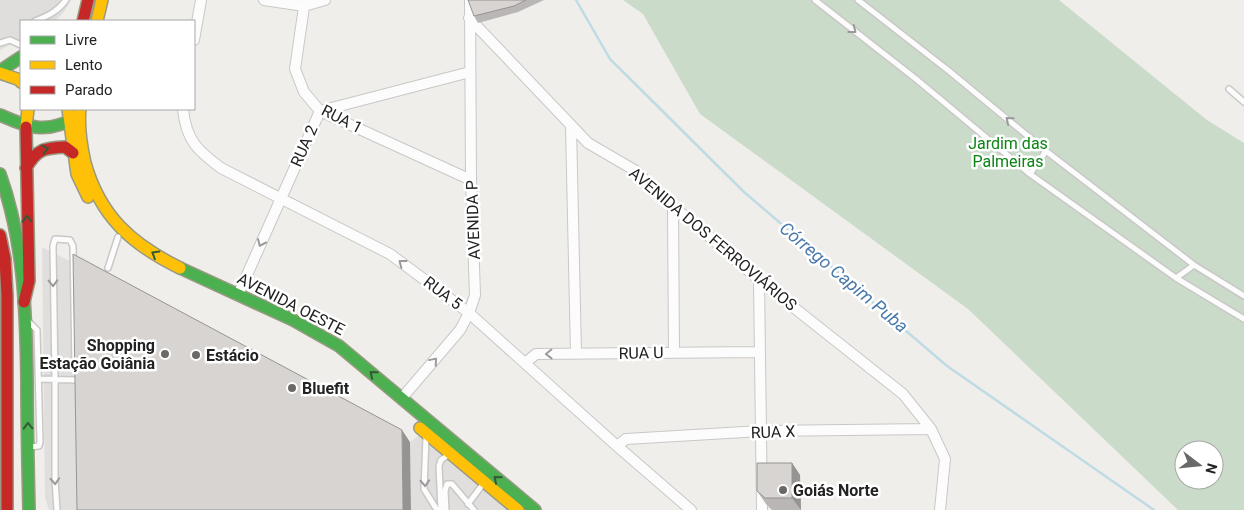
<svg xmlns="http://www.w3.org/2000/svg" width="1244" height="510" viewBox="0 0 1244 510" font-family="Roboto,sans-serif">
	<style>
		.residential { fill: #dfdedc }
		.cemetery { fill: #cadbca; fill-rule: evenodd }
		.parking { fill: #e0dfde }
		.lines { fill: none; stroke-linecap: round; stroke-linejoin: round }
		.stream { stroke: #bfdbe3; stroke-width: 2.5 }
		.lane-casing { stroke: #c9c8c7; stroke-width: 8 }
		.street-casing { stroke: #c9c8c7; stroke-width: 12 }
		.fast-casing { stroke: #999a82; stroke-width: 14 }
		.slow-casing { stroke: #999a82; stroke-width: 14 }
		.jam-casing { stroke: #999a82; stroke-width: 14 }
		.lane { stroke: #fdfcfc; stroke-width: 5 }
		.street { stroke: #fdfcfc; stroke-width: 10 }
		.fast { stroke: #4caf50; stroke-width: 11 }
		.slow { stroke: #ffc107; stroke-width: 11 }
		.jam { stroke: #c62828; stroke-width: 11 }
		.wall { fill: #b9b6b5 }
		.shaded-wall { fill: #969493 }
		.building { fill: #d7d4d2; stroke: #969493 }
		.oneway { stroke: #9a9a9a }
		.oneway2 { stroke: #335a34 }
		.poi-dot { fill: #6a6968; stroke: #fff; stroke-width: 2 }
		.labels { text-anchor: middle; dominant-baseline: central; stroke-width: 5; stroke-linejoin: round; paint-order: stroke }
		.street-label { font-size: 16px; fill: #222; stroke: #fff }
		.park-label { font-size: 16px; fill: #0c8416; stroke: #fff }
		.poi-label { font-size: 16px; font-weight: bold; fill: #222; stroke: #fff; text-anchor: start }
		.water-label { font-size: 18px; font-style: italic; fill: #4a7aab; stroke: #fff }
	</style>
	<rect width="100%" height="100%" fill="#f0eeeb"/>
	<path class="residential" d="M0 0H71L64 12 55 21H21V40L0 50Z"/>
	<path class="cemetery" d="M623 0H1059L1207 120 1244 143V510H1178L968 309 700 114 643 14ZM1184 450H1214V480H1184Z"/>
	<path class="parking" d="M42 247 82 267 85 510H49L45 498Z
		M421 434 508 510H411L410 442Z"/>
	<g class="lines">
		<path class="stream" d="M576 0 610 59 744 192 947 366 1154 510"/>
		<defs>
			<path id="lane" d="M815 0 916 79 1030 174 1176 278 1194 265 1244 296
				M858 0 949 71 1046 151 1194 265
				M35 21C48 16 58 11 66 0
				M0 43 10 40 21 45
				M1229 89 1244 102
				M1030 174 1046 151
				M108 268 118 237
				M1176 278 1244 319
				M28 321 37 330 40 442 39 446 29 447
				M39 379 75 380
				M426 437 424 489 437 510
				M468 504 483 484
				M57 510 55 480V379L53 246 55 239 70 240 73 246 75 365
				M441 510 439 466 441 460 448 455
				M446 510 445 491 447 484H452L474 510"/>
			<path id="street" d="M264 0 304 6 325 0
				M305 0 295 69 304 92 320 111 471 180
				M469 18 588 143 636 171 673 207 689 219 759 280 903 394 931 429 945 459 940 510
				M194 40 201 0
				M183 109C186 140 197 150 221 168L390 254 469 313 617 446 691 510
				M571 126 576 354
				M673 207 674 353
				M759 280 762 510
				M238 295 320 111 470 72
				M525 363 536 354 760 352
				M402 398 460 330 469 313 475 295 471 180 470 0
				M617 446 626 439 761 431 931 429"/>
			<path id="fast" d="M0 71 21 57
				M0 115C31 129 48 134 79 116
				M0 174C24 241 26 310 27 381 27 424 28 467 29 510
				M180 268 293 320 339 346 535 510"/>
			<path id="slow" d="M97 21 102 0
				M0 73 20 80 21 82
				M68 109 77 174 88 197
				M80 109C78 127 81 145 85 163 100 216 131 244 180 268
				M26 127 28 109
				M420 428 518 510"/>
			<path id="jam" d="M83 21 88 0
				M26 168C37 149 44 148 65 147L73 153
				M0 235 5 259 7 295V510
				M24 302 29 281 26 127"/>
		</defs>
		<use href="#lane" class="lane-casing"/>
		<use href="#street" class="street-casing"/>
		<use href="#fast" class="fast-casing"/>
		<use href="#slow" class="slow-casing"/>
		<use href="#jam" class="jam-casing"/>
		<use href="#lane" class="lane"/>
		<use href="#street" class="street"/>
		<use href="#fast" class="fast"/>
		<use href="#slow" class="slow"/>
		<use href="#jam" class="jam"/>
	</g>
	<path class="wall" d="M468 0H544L518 12 478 23 474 16Z
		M792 463 800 475 801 510H772L766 504 757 491Z"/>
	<path class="shaded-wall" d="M402 430 410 442 411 510H403Z
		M792 463 800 475 801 510 792 498Z"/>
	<path class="building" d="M468 0H526L514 6 474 16Z
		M73 254 402 430 403 510H77Z
		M757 463H792V498H765L757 491Z"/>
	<defs><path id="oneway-chevron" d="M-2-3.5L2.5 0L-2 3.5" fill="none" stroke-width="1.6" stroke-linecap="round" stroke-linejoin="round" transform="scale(1.25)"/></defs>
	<g class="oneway">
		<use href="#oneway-chevron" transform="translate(853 30) rotate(38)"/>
		<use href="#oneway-chevron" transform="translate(1009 120) rotate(-141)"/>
		<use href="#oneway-chevron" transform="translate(261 243) rotate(114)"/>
		<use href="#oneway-chevron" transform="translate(402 263) rotate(-143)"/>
		<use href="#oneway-chevron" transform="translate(53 283) rotate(89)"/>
		<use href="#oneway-chevron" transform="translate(549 354) rotate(179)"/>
		<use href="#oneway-chevron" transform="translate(434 361) rotate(-50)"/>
		<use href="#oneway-chevron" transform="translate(55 481) rotate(87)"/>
		<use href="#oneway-chevron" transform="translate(425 483) rotate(87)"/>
	</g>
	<g class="oneway2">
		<use href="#oneway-chevron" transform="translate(45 149) rotate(-13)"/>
		<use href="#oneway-chevron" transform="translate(27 219) rotate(-92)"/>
		<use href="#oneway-chevron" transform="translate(155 254) rotate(-149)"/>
		<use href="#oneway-chevron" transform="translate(373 374) rotate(-140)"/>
		<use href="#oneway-chevron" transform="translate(28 426) rotate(-92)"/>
		<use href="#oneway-chevron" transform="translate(497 479) rotate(-140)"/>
	</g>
	<g class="poi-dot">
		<circle cx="165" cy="354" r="5"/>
		<circle cx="196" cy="355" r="5"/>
		<circle cx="292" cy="388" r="5"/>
		<circle cx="783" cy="490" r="5"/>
	</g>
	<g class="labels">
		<g class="street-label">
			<text transform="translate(342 119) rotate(27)">RUA 1</text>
			<text transform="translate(304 146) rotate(-66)">RUA 2</text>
			<text transform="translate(473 220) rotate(-92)">AVENIDA P</text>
			<text transform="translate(713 239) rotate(40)">AVENIDA DOS FERROVIÁRIOS</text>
			<text transform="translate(443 293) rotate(37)">RUA 5</text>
			<text transform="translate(291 304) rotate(27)">AVENIDA OESTE</text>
			<text transform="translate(641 353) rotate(-1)">RUA U</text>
			<text transform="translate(773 432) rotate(-2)">RUA X</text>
		</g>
		<g class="park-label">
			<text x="1008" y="143">Jardim das<tspan x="1008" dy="18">Palmeiras</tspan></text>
		</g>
		<g class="poi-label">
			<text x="155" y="345" text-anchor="end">Shopping<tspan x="155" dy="18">Estação Goiânia</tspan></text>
			<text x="206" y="355">Estácio</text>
			<text x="302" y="388">Bluefit</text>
			<text x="793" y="490">Goiás Norte</text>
		</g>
		<g class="water-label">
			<text transform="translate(844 277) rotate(40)">Córrego Capim Puba</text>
		</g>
	</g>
	<rect x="20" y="20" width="175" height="90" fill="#ffffff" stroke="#a7a7a7"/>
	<rect x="30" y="36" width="25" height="8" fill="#4caf50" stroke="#a7a7a7"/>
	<text x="65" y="45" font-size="15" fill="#222222">Livre</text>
	<rect x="30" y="61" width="25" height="8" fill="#ffc107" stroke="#a7a7a7"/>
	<text x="65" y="70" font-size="15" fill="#222222">Lento</text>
	<rect x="30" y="86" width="25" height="8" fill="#c62828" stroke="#a7a7a7"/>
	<text x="65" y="95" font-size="15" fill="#222222">Parado</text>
	<g transform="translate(1199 465) rotate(106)"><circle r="24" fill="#ffffff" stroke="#a7a7a7"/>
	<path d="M0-4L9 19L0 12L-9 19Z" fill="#6a6968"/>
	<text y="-8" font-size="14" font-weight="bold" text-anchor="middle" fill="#222222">N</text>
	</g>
</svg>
